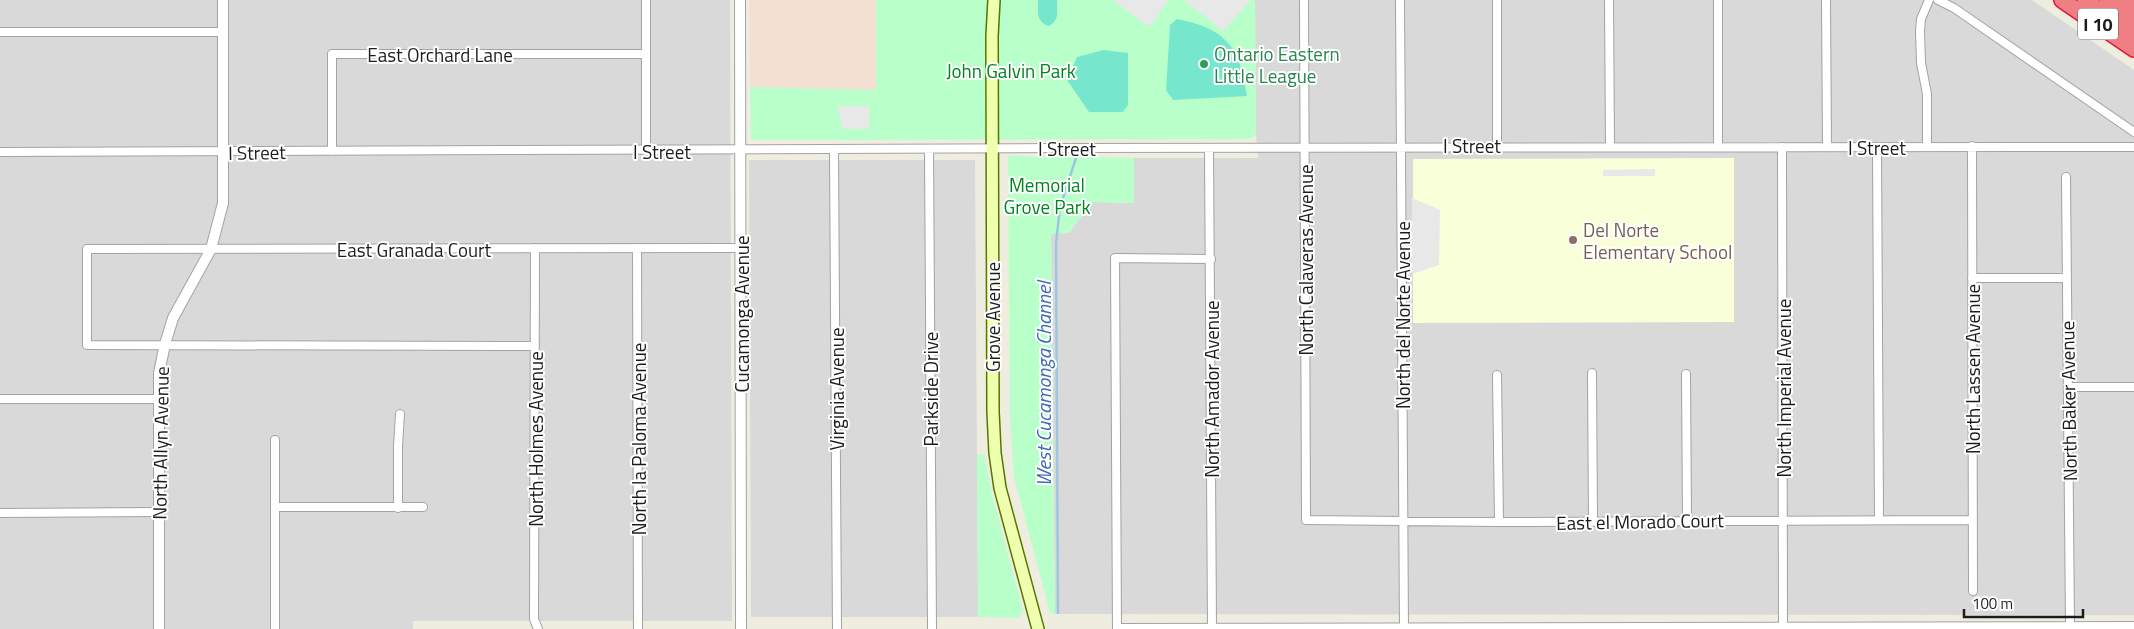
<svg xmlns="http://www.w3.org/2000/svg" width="2134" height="629" viewBox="0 0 2134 629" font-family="'Titillium Web',sans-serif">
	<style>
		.residential { fill: #dad9d9 }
		.education { fill: #f9ffd9 }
		.military { fill: #f3e0d2 }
		.park { fill: #b8ffc9 }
		.pitch { fill: #76e7cd }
		.parking { fill: #e8e8e8 }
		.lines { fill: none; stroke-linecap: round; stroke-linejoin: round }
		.stream { stroke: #9cc7e1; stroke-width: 2.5 }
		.minor-casing { stroke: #a3a3a3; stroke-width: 10 }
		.tertiary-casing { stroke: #a3a3a3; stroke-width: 12 }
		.secondary-casing { stroke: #577600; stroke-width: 14 }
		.motorway-casing { stroke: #e8123a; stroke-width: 18 }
		.minor { stroke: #fff; stroke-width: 8 }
		.tertiary { stroke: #fff; stroke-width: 10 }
		.secondary { stroke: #eeffae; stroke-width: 11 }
		.motorway { stroke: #ef7f82; stroke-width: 15 }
		.leisure-dot { fill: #2e9e5b; stroke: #fff; stroke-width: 2 }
		.education-dot { fill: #8d6e63; stroke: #fff; stroke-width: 2 }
		.labels { text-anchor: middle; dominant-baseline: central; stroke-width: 4; stroke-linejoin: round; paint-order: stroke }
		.shield { fill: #fff; stroke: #606060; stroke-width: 1 }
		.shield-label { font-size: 18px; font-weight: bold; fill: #1c1c1c }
		.leisure-label { font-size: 19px; fill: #27864d; stroke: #fff; text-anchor: start }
		.street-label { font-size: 19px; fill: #1c1c1c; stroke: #fff }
		.park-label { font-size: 19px; fill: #018420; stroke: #fff }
		.education-label { font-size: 19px; fill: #785e54; stroke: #fff; text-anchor: start }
		.water-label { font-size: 20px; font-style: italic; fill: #4068b4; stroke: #fff }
	</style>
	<rect width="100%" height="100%" fill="#efece0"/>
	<path class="residential" d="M0 0H730L732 621H413V629H0Z
		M1255 0H2032L2134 70V615L1055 614 1051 233H1069L1092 202 1134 203V158H1258L1256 135Z
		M749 160H975L978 617H751Z"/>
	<path class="education" d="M1734 158V322L1413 323V159Z"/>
	<path class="military" d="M749 0H876V91L750 87Z"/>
	<path class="park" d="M876 0H1255L1256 135 1248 139 753 140 751 139 750 87 876 90Z
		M1008 156 1134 158V203L1092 202 1068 233 1051 234 1055 614 1050 613 1014 477 1010 420Z
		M977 454H984L992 494 1023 611 1018 618 978 617Z"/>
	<path class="pitch" d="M1038 0H1057C1057 11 1060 20 1049 26 1036 22 1038 12 1038 0Z
		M1177 19C1227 29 1240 47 1247 96L1173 100 1166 90 1170 25Z
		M1104 50 1128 53V105L1123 112H1089L1067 80 1077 57Z"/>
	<path class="parking" d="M1113 0H1168L1153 23 1147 26Z
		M1184 0H1251L1223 31Z
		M837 106H869V129H843Z
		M1655 169V176H1603V170Z
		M1412 198 1440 210 1439 265 1412 274Z"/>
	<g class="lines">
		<path class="stream" d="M1058 613 1056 243 1060 207 1076 158"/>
		<defs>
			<path id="minor" d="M646 0V151
				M1304 0 1306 520 1499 522 1973 520
				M1400 0 1404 629
				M1497 0V145
				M1609 0 1610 146
				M1718 0V147
				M1826 0 1827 147
				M1938 0 1954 8 2134 132
				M0 32H223
				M1972 146 1973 591
				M1782 147 1783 629
				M1877 147 1879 520
				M1927 147V94L1921 63 1920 31 1921 19 1929 0
				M929 149 932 629
				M1209 149 1212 628
				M834 150 837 629
				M332 151V54H646
				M0 152C711 152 1423 143 2134 147
				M2066 177 2070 626
				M535 248 534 619 538 629
				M637 248 638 629
				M1972 278H2066
				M535 346 87 345V249L741 248
				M1592 373 1593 522
				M1686 374 1687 520
				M1497 375 1499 522
				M2068 387H2134
				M0 399H158
				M276 507H423
				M398 508V446L400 414
				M0 513 158 512
				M275 629V440
				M1117 629 1115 258 1211 259"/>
			<path id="tertiary" d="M740 0 741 629
				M159 629V373L165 344 173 318 211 249 223 203V0
				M1118 629 2134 627"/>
			<path id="secondary" d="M994 0 992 36 993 412 995 453 1000 488 1038 629"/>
			<path id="motorway" d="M2062 0 2134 49
				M2085 0 2134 34
				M2107 0 2134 19
				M2128 0 2134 4"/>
		</defs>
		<use href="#minor" class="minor-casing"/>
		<use href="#tertiary" class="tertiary-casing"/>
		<use href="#secondary" class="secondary-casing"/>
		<use href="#motorway" class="motorway-casing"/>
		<use href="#minor" class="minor"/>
		<use href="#tertiary" class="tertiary"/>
		<use href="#secondary" class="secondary"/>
		<use href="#motorway" class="motorway"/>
	</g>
	<circle class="leisure-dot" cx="1204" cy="64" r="5"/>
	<circle class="education-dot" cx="1573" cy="240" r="5"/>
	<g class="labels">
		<rect class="shield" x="2078" y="8.5" width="40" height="31" rx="4"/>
		<g class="shield-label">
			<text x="2098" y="24">I 10</text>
		</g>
		<g class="leisure-label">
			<text x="1214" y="53">Ontario Eastern<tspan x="1214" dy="22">Little League</tspan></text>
		</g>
		<g class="street-label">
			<text x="440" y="54">East Orchard Lane</text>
			<text x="1472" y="145">I Street</text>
			<text x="1877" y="147">I Street</text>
			<text x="1067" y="148">I Street</text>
			<text x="662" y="151">I Street</text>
			<text transform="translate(257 152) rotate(-1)">I Street</text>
			<text x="414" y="249">East Granada Court</text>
			<text transform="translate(1305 260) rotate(-90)">North Calaveras Avenue</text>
			<text transform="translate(741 314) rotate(-90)">Cucamonga Avenue</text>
			<text transform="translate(1402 315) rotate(-90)">North del Norte Avenue</text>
			<text transform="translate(992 317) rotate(-90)">Grove Avenue</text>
			<text transform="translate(1972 369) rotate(-90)">North Lassen Avenue</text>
			<text transform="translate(1783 388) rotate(-90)">North Imperial Avenue</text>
			<text transform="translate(836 389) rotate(-90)">Virginia Avenue</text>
			<text transform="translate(930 389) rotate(-90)">Parkside Drive</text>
			<text transform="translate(1211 389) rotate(-90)">North Amador Avenue</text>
			<text transform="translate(2068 401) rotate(-91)">North Baker Avenue</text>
			<text transform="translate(535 439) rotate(-90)">North Holmes Avenue</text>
			<text transform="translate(638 439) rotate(-90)">North la Paloma Avenue</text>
			<text transform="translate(160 443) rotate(-89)">North Allyn Avenue</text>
			<text transform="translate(1640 521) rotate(-1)">East el Morado Court</text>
		</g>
		<g class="park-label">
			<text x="1011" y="70">John Galvin Park</text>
			<text x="1047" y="184">Memorial<tspan x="1047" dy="22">Grove Park</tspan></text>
		</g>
		<g class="education-label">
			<text x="1583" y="229">Del Norte<tspan x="1583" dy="22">Elementary School</tspan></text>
		</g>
		<g class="water-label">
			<text transform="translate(1043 384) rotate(-90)">West Cucamonga Channel</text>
		</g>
	</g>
	<path d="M1964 609v8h119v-8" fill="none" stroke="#1c1c1c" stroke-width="2.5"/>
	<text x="1972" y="609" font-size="15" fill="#1c1c1c" stroke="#ffffff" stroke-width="4" paint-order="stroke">100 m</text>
</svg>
